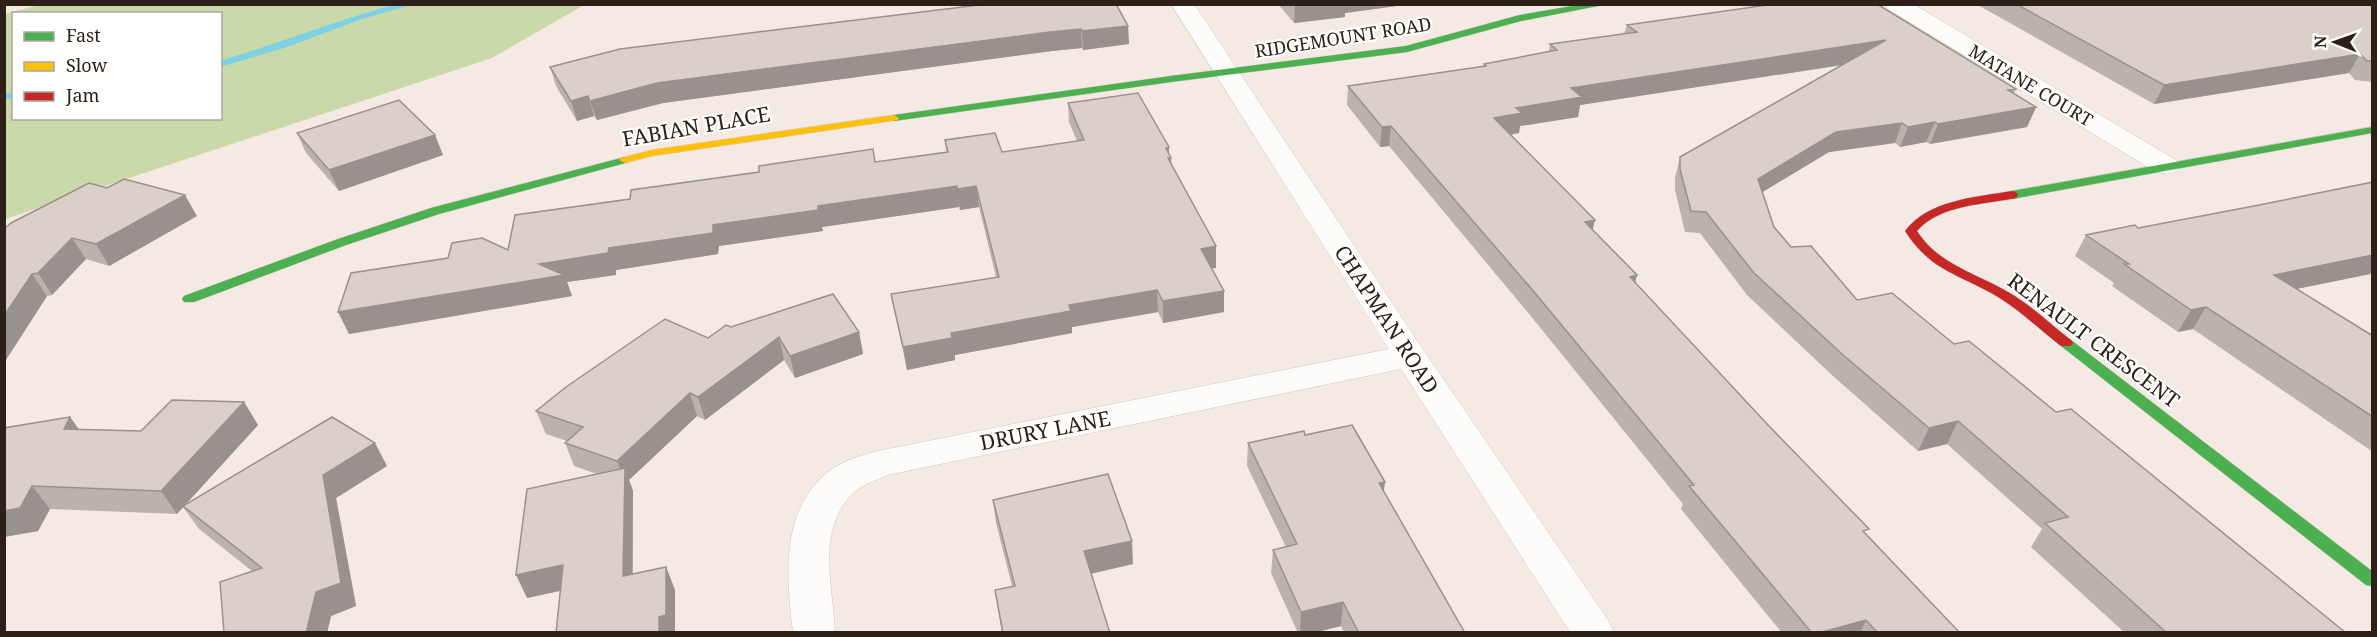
<svg xmlns="http://www.w3.org/2000/svg" width="2377" height="637" viewBox="0 0 2377 637" font-family="'Noto Serif',serif">
	<style>
		.forest { fill: #c9d9a9; fill-rule: evenodd }
		.lines { fill: none; stroke-linecap: round; stroke-linejoin: round }
		.stream { fill: #7dd1e3; fill-rule: evenodd }
		.street-casing { stroke: #d0c6bf; stroke-width: 1 }
		.fast-casing { stroke: #d0c6bf; stroke-width: 1 }
		.slow-casing { stroke: #d0c6bf; stroke-width: 1 }
		.jam-casing { stroke: #d0c6bf; stroke-width: 1 }
		.street { fill: #fefcfb; fill-rule: evenodd }
		.fast { fill: #4caf50; fill-rule: evenodd }
		.slow { fill: #ffc107; fill-rule: evenodd }
		.jam { fill: #c62828; fill-rule: evenodd }
		.wall { fill: #bcb2ad }
		.shaded-wall { fill: #99918d }
		.building { fill: #dbcfc9; stroke: #99918d; stroke-width: 1.5 }
		.labels { text-anchor: middle; dominant-baseline: central; stroke-width: 4.5; stroke-linejoin: round; paint-order: stroke }
		.far-street-label { font-size: 18px; fill: #2c2019; stroke: #fff }
		.street-label { font-size: 21px; fill: #2c2019; stroke: #fff }
	</style>
	<rect width="100%" height="100%" fill="#f5eae3"/>
	<path class="forest" d="M43 4 584 5 492 58 5 219 4 14ZM14 14H220V118H14Z"/>
	<g class="lines">
		<path class="stream" d="M397 4H414L362 19 287 47 220 67V61C280 43 337 20 397 4Z
			M4 93H14V99H4Z"/>
		<defs>
			<path id="street" d="M1171 4H1194L1422 348 1608 620 1614 632H1570L1401 369 887 475C878 480 866 483 858 489 814 524 833 585 835 632H793C786 577 780 507 831 470 844 460 863 455 878 451L1389 349Z
				M1885 4H1913L2176 160 2180 166 2176 172 2166 174 2156 172 1888 9Z"/>
			<path id="fast" d="M1584 4H1608L1521 21 1407 52 1171 82 894 121 889 118 894 115 1171 76 1406 46 1520 15Z
				M2372 127V133L2012 199 2006 195 2012 191Z
				M625 157 629 158V162L439 214 346 245 194 302H184L182 299 184 296 338 239 431 208Z
				M2066 339 2071 340 2372 571V586L2366 585 2061 346 2059 343Z"/>
			<path id="slow" d="M894 115 899 118 898 120 652 156 625 163 619 160 621 158 652 150Z"/>
			<path id="jam" d="M2012 191 2016 192 2018 195 2016 198C1984 205 1941 204 1917 231 1939 265 1976 273 2008 292 2031 305 2050 324 2071 340L2073 343 2071 346H2061C2040 330 2021 311 1998 297 1960 274 1931 272 1905 231 1928 200 1976 197 2012 191Z"/>
		</defs>
		<use href="#street" class="street-casing"/>
		<use href="#fast" class="fast-casing"/>
		<use href="#slow" class="slow-casing"/>
		<use href="#jam" class="jam-casing"/>
		<use href="#street" class="street"/>
		<use href="#fast" class="fast"/>
		<use href="#slow" class="slow"/>
		<use href="#jam" class="jam"/>
	</g>
	<path class="wall" d="M1278 4H1411L1345 13V17L1294 23Z
		M1976 4H2373V82L2355 80 2349 73 2154 104Z
		M1627 25 2016 89 2014 93 2036 107 2027 127 1930 144 1926 142 1900 147 1895 143 1829 152 1762 192 1774 227 1791 247 1857 300 1954 344 2056 412 2346 633H2125L2031 547 2042 529 1947 444 1918 451 1833 376 1747 295 1700 233 1685 232 1675 190V178L1680 157 1843 65 1580 105 1578 117 1520 126 1519 133 1510 135 1593 230 1637 275 1635 283 1867 535 1960 633H1782L1681 509 1683 504 1530 315 1389 146 1380 147 1347 105 1348 86 1483 66 1484 64 1549 52 1550 44 1624 34Z
		M1128 26 1129 44 1083 50 1082 48 1052 51 663 103 597 120 594 116 577 121 556 86 550 67Z
		M1068 103 1169 154 1171 158V164L1216 246V268H1212L1224 291V312L1163 323 1158 312 1072 327V333L955 355V360L907 370 891 294 996 277 979 207 960 210 959 207 822 227 823 231 719 246 718 254 616 270V275L567 282 572 296 349 334 508 250 630 199 946 152 945 140 1002 152 1077 141 1069 122Z
		M297 133 435 135 443 155 339 191 306 153Z
		M2373 182V270L2370 274 2297 289 2373 336V452L2193 329 2178 332 2112 286 2114 283 2075 256 2086 235 2138 228 2254 206Z
		M197 216 109 266 86 259 52 295 47 296 4 363V229Z
		M731 327 859 332 863 354 795 378 784 360 705 420 697 416 629 480 633 491V574L666 567 675 590 560 591 527 598 597 474 574 466 565 443 567 441 546 434 536 411 708 338Z
		M244 402 258 425 185 505 387 466 336 498 356 606 331 616 327 633H224L252 571 199 529 183 507 177 514 50 509 38 531 4 537V428L70 417 79 429 141 431Z
		M1305 435 1385 482 1383 491 1465 633H1344L1341 626 1313 633H1298L1271 573 1273 550 1286 547 1247 466 1248 443Z
		M993 500 1133 564 1091 573 1110 633H1002L995 590 1012 586 996 523Z"/>
	<path class="shaded-wall" d="M1301 4H1411L1345 13V17L1294 23 1295 5Z
		M1128 26 1129 44 1083 50 1082 31Z
		M1081 29 1082 48 1052 51 663 103 597 120 590 101 657 83 1050 32Z
		M1886 40 1880 59 1580 105 1578 117 1520 126 1519 133 1490 138 1494 118 1516 108 1571 88Z
		M2360 54 2349 73 2154 104 2164 85Z
		M588 96 594 116 577 121 571 101Z
		M2036 107 2027 127 1930 144 1938 124Z
		M1935 122 1926 142 1900 147 1908 127Z
		M1902 123 1895 143 1829 152 1751 199 1758 179 1836 132Z
		M1391 126 1389 146 1380 147 1382 127Z
		M435 135 443 155 339 191 329 170Z
		M1169 147V158H1171L1172 178 1166 148Z
		M957 186 959 207 822 227 823 231 719 246 718 254 616 270V275L567 282 572 296 349 334 338 312 539 264 713 225 818 206Z
		M976 186 979 207 960 210 957 189Z
		M185 195 197 216 109 266 96 244Z
		M1595 220 1590 242 1585 222Z
		M72 238 86 259 52 295 38 273Z
		M2373 245V270L2370 274 2261 296 2274 275Z
		M1216 246V268L1201 270V249Z
		M32 274 47 296 4 363V316Z
		M1637 275 1631 297 1630 277Z
		M1157 290 1158 312 1072 327V333L955 355V360L907 370 903 347 951 333 1069 305Z
		M1224 291V312L1163 323V301Z
		M2206 307 2193 329 2178 332 2191 310Z
		M859 332 863 354 795 378 790 356Z
		M779 337 784 360 705 420 698 397Z
		M690 393 697 416 629 480 633 491 632 599 623 576 625 481 617 461Z
		M244 402 258 425 177 514 161 491Z
		M70 417 86 440 64 429Z
		M1958 421 1947 444 1918 451 1929 428Z
		M375 443 387 466 336 498 356 606 331 616 327 633H306L323 475Z
		M1385 482 1382 505 1379 483Z
		M32 486 50 509 38 531 4 537V511Z
		M1132 541 1133 564 1086 575 1084 551Z
		M563 565 573 588 527 598 516 575Z
		M666 567 675 590V633H659V617Z
		M1343 602 1341 626 1313 633H1300L1301 612Z
		M1866 620 1860 633H1818Z"/>
	<path class="building" d="M987 4H1116L1128 26 1082 31 1081 29 1050 32 657 83 590 101 588 96 571 101 550 67 620 49Z
		M1774 4H1877L2016 89 2008 90 2036 107 1938 124 1935 122 1908 127 1902 123 1836 132 1758 179 1774 227 1791 247 1811 246 1857 300 1892 293 1954 344 1969 341 2056 412 2071 409 2346 633H2167L2045 523 2068 517 1958 421 1929 428 1842 354 1754 273 1706 212 1691 211 1680 169V157L1886 40 1571 88 1582 97 1516 108 1522 113 1494 118 1595 220 1585 222 1637 275 1630 277 1769 426 1869 529 1863 531 1960 633H1878L1866 620 1818 633H1812L1689 486 1694 485 1535 293 1391 126 1382 127 1348 86 1486 66 1484 64 1557 50 1550 44 1637 32 1627 25Z
		M2016 4H2373V61H2367L2360 54 2164 85Z
		M1138 93 1169 147 1166 148 1171 158H1168L1216 246 1201 249 1224 291 1163 301 1157 290 1069 305 1071 311 951 333 952 338 903 347 891 294 999 277 976 186 957 189V186L818 206V210L713 225V233L609 248 608 253 539 264 564 275 338 312 351 273 448 258 452 243 482 238 508 250 515 215 630 199 631 190 759 172V166L873 149 875 162 948 152 945 140 995 133 1002 152 1084 140 1068 103Z
		M399 100 435 135 329 170 297 133Z
		M124 179 185 195 96 244 72 238 38 273 32 274 4 316V229L11 223 89 183 107 188Z
		M2373 182V255L2274 275 2373 336V417L2206 307 2191 310 2124 264H2129L2086 235 2135 225 2138 228 2254 206Z
		M833 294 859 332 790 356 779 337 698 397 690 393 617 461 565 443 583 427 536 411 566 387 665 319 708 338 726 325 731 327Z
		M172 400 244 402 161 491 32 486 20 508 4 511V428L70 417 64 429 141 431Z
		M332 417 375 443 323 475 341 583 316 592 306 633H224L220 582 262 568 183 506Z
		M1352 425 1385 482 1379 483 1465 633H1359L1343 602 1301 612 1273 550 1297 544 1248 443 1304 431 1305 435Z
		M625 468 623 576 666 567V615L659 617V633H556L563 565 516 575 527 489Z
		M1108 474 1132 541 1084 551 1110 633H1003L995 590 1015 586 993 500Z"/>
	<g class="labels">
		<g class="far-street-label">
			<text transform="translate(1343 37) rotate(-9)">RIDGEMOUNT ROAD</text>
			<text transform="translate(2031 85) rotate(31)">MATANE COURT</text>
		</g>
		<g class="street-label">
			<text transform="translate(696 126) rotate(-10)">FABIAN PLACE</text>
			<text transform="translate(1387 319) rotate(57)">CHAPMAN ROAD</text>
			<text transform="translate(2094 340) rotate(37)">RENAULT CRESCENT</text>
			<text transform="translate(1045 430) rotate(-11)">DRURY LANE</text>
		</g>
	</g>
	<rect width="2377" height="637" fill="none" stroke="#2c2019" stroke-width="12"/>
	<rect x="12" y="12" width="210" height="108" fill="#ffffff" stroke="#aba6a3" stroke-width="1.5"/>
	<rect x="24" y="32" width="30" height="9" fill="#4caf50" stroke="#aba6a3" stroke-width="1.5"/>
	<text x="66" y="42" font-size="18" fill="#2c2019">Fast</text>
	<rect x="24" y="62" width="30" height="9" fill="#ffc107" stroke="#aba6a3" stroke-width="1.5"/>
	<text x="66" y="72" font-size="18" fill="#2c2019">Slow</text>
	<rect x="24" y="92" width="30" height="9" fill="#c62828" stroke="#aba6a3" stroke-width="1.5"/>
	<text x="66" y="102" font-size="18" fill="#2c2019">Jam</text>
	<g transform="translate(2335 42) rotate(271)" stroke="#ffffff" stroke-width="4.5" paint-order="stroke">
	<path d="M0-4.5L10 22L0 15L-10 22Z" fill="#2c2019"/>
	<text y="-9" font-size="16" font-weight="bold" text-anchor="middle" fill="#2c2019">N</text>
	</g>
</svg>
